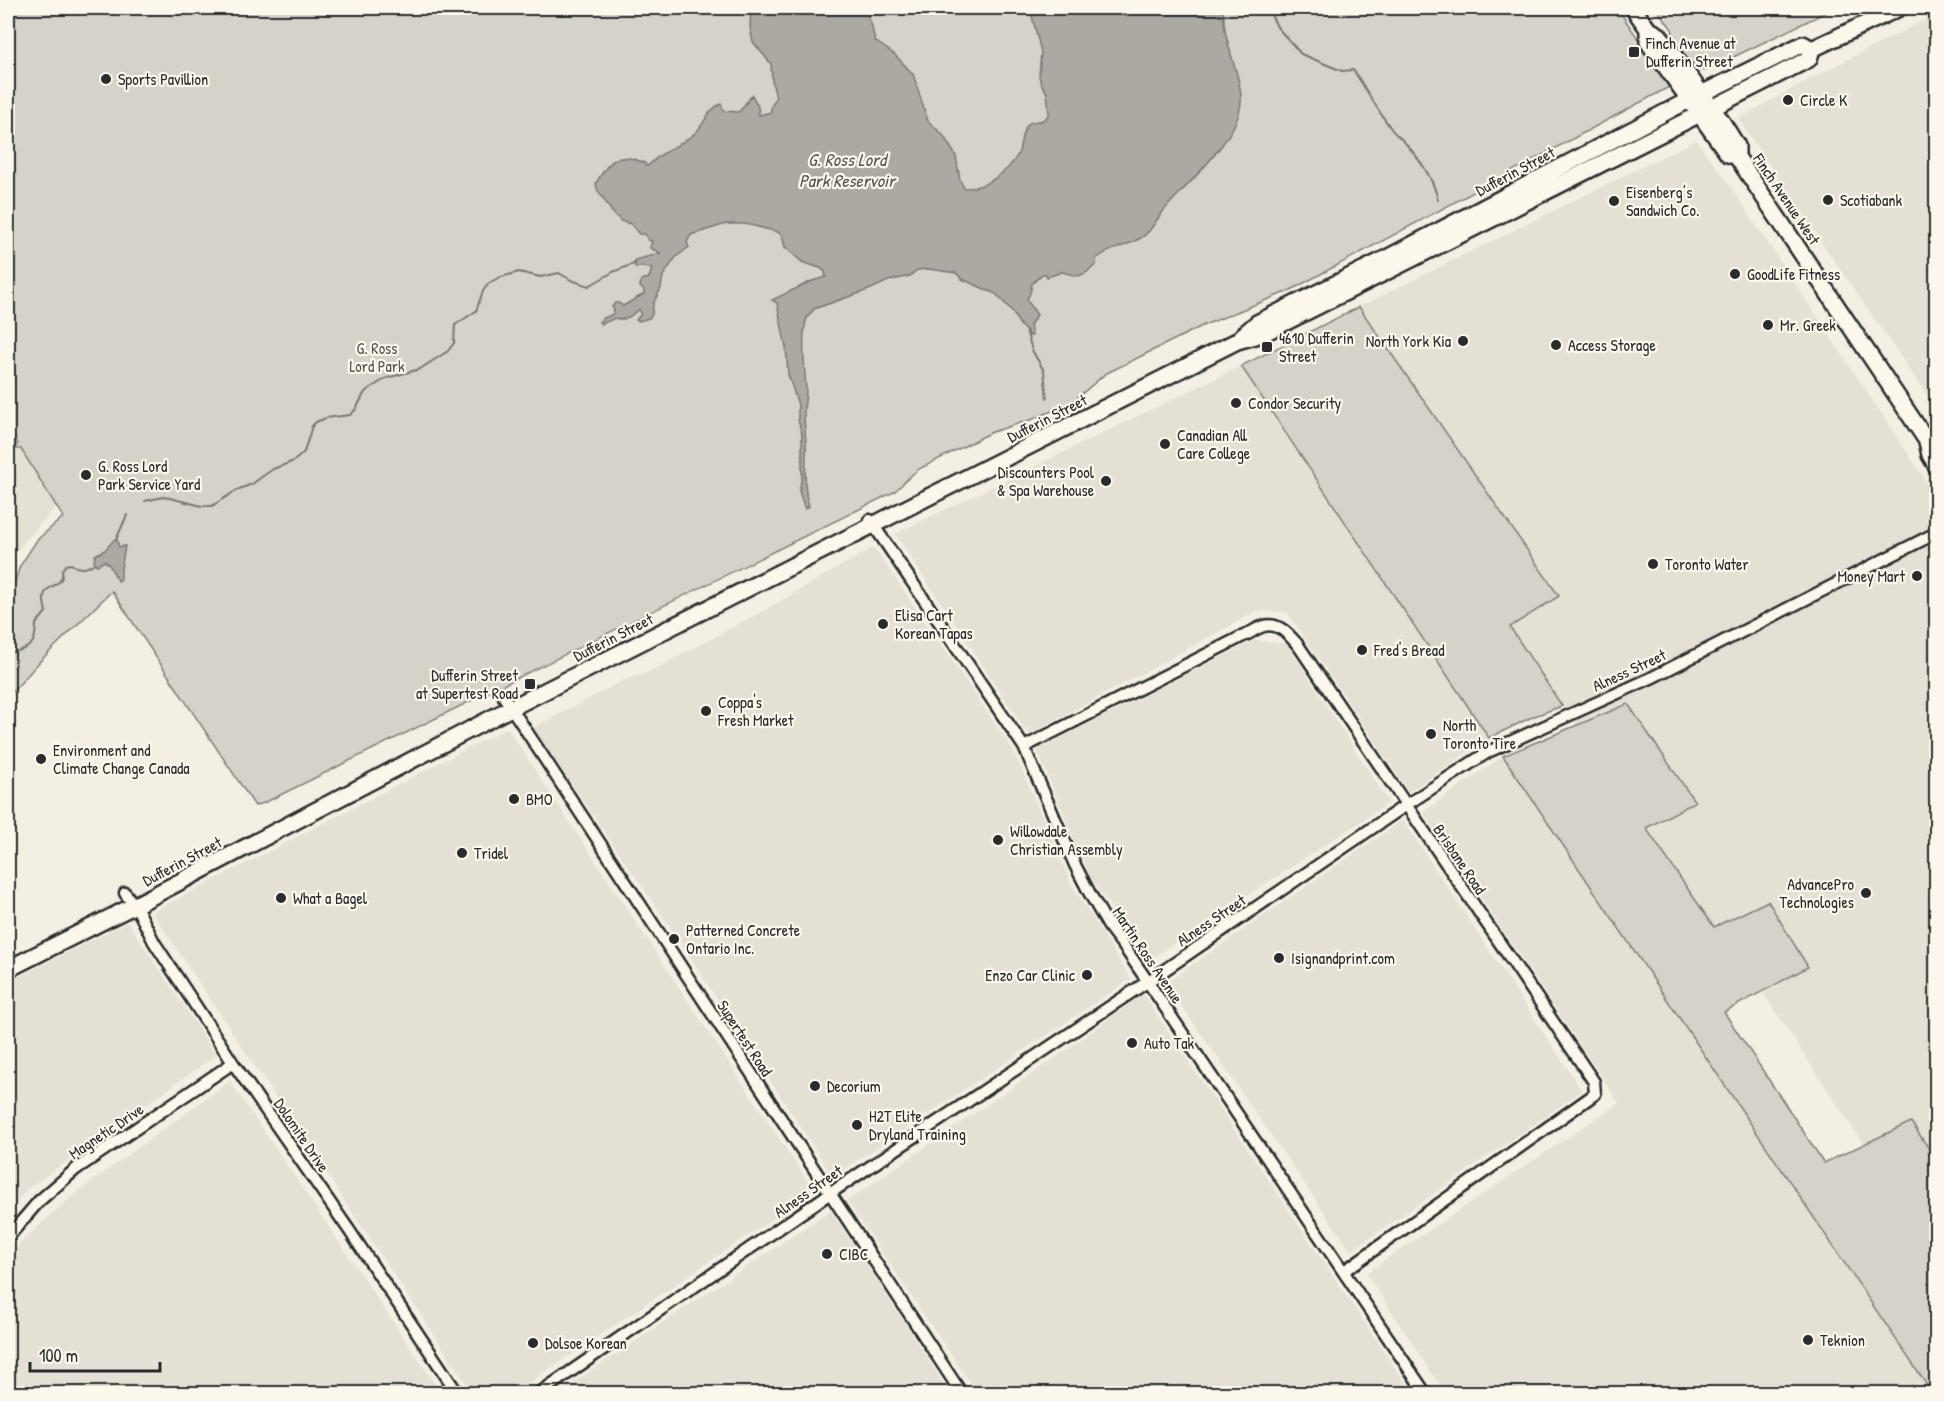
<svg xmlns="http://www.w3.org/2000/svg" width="1944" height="1401" viewBox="0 0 1944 1401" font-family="'Patrick Hand',sans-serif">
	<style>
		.built { fill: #e4e0d6 }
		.green { fill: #d5d2c9; stroke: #807e7a; stroke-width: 1.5 }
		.water { fill: #aca9a2; stroke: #787772; stroke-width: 1.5 }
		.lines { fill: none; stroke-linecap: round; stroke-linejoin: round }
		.stream { stroke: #787772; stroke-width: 2 }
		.street-casing { stroke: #2b2b2b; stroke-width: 15 }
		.secondary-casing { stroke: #2b2b2b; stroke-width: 20 }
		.street { stroke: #fbf7ec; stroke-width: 10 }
		.secondary { stroke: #fbf7ec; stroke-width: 15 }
		.poi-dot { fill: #2b2b2b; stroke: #fbf7ec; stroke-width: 2 }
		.labels { text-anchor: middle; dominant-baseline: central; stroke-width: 4.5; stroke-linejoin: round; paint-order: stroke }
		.poi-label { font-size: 16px; fill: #2b2b2b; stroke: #fbf7ec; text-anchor: start }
		.street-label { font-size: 16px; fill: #2b2b2b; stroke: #fbf7ec }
		.park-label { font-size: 16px; fill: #565552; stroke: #fbf7ec }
		.water-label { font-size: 18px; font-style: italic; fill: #585755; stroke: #fbf7ec }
	</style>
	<rect width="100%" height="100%" fill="#f3efe4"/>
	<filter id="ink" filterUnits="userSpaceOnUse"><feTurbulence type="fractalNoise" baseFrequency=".0167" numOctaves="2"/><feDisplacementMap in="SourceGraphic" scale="12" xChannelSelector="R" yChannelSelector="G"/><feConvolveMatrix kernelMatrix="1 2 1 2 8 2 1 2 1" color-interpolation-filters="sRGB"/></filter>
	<g filter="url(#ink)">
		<path class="built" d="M1936 14V408L1782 185 1738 119 1808 80Z
			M1696 140 1726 180 1936 496V1159L1911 1122 1864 1145 1762 991 1808 967 1768 901 1714 928 1646 828 1695 802 1628 704 1576 726 1562 706 1510 627 1559 596 1359 307Z
			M1241 366 1489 738 1409 792 1287 612 1257 611 1029 735 895 534Z
			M8 428 57 506 8 560Z
			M874 547 1013 750 1072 885 1131 979 833 1177 671 928 533 728 624 680 649 672 765 610Z
			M1255 640 1287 644 1389 803 1149 960 1092 881 1037 750Z
			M507 728 814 1191 514 1393H473L152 912Z
			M1503 756 1700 1049 1931 1393H1445L1366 1273 1619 1103 1423 812Z
			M1403 820 1582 1091 1351 1251 1166 983Z
			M128 922 216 1055 25 1191 8 1215V982Z
			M1143 994 1412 1393H977L847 1201 1062 1053Z
			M230 1081 441 1393H8V1263L19 1244 72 1196Z
			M831 1210 950 1393H558Z"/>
		<path class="green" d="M8 8H1617L1671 86 1291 290 1202 326 1105 374 1071 403 1033 419 992 432 917 470 894 492 266 802 255 806 112 591 42 659 8 697V598L10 596 20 566 37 540 63 517 21 449H13L18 444 8 428Z
			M1656 8H1835L1704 71 1698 64 1687 62 1677 45 1672 29Z
			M1359 307 1559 596 1510 627 1562 706 1532 717 1489 738 1241 366Z
			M1628 704 1695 802 1646 828 1714 927 1768 901 1808 967 1724 1012 1824 1163 1911 1122 1936 1159V1393H1932L1503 756Z"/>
		<path class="water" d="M751 8H863L871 23 875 41 894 54 913 74 928 121 943 135 956 156 960 180 964 188C984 189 1009 172 1018 154 1022 145 1020 135 1026 127 1031 119 1036 123 1043 120 1044 120 1049 114 1049 114L1047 93 1042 85 1039 77 1041 52 1030 8H1223C1224 18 1224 29 1227 39 1231 59 1242 82 1241 102 1239 138 1188 183 1165 209 1158 217 1153 228 1145 235 1131 247 1109 247 1096 259V265L1084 274 1077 276 1062 272 1047 277 1046 274H1042L1032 284 1030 293 1027 300 1037 315 1030 325 1032 336H1030L1020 325 1011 310 996 294 962 279 956 273 929 269 917 270 910 276 888 281 871 289 814 309C811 313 807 316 806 321 801 339 805 371 806 390 806 397 804 405 804 413 804 427 807 441 806 455 806 473 803 489 809 506L805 509 799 491 802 477V434L798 420V405L788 374 786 347 777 303 772 300 812 281 826 277 825 272 820 268 802 262 785 247 782 236 778 232 746 224H726L691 235 687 242 689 247 676 257 663 276 661 288 653 304 652 315 649 318 639 321 636 320 641 314 639 309C632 315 625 322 615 318L601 324 599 322 602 319 613 314 614 310 612 307 615 303H619L623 306 644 294V290L640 287 641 280 649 278 652 269 641 266 636 268 634 264 635 260 661 253 650 248 652 241 648 240 645 234H639L631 224 621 221 612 212 597 189 596 183C611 159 616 151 645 163L646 166 649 165C653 161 658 156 664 153 675 146 687 141 696 132 706 122 708 109 721 104L724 111 739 112 752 95 758 107 759 115 771 112V107L776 98 772 81 771 64 753 42 750 28Z
			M115 539 117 540 119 547 125 546 121 569V579L118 581 109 565 105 561 97 565 94 562 95 555 105 550Z"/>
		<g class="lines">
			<path class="stream" d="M1268 8 1277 27 1301 54 1342 71 1352 70 1354 71C1367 91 1378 111 1392 130 1396 135 1402 139 1406 144 1421 161 1433 178 1438 200
				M1026 330 1032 350 1044 371 1047 398
				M145 501 163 497 170 498 202 506H212L237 490 252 484 273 469 294 461 304 452 312 426 316 422 326 418 350 415 356 409 365 392 372 387 387 378 420 369 448 351 454 343 455 325 476 311 483 291 489 283 498 278 519 272 540 277 559 273 571 280 589 286 613 272 636 263
				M116 540 127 515
				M8 654C27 648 36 649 36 624L46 612C45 607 43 601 44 597 45 583 65 588 62 570L66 565 71 564C80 570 86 569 95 563"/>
			<defs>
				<path id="street" d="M870 520 1024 747 1075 865 1090 894 1109 927 1125 948 1426 1394
					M504 697 962 1394
					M1024 747 1241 637C1250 634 1256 628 1264 626 1279 622 1289 635 1298 645L1594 1082 1595 1094 1344 1271
					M125 893 139 912 154 942 233 1063 349 1230 458 1394
					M8 1237 39 1201 76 1169 233 1063
					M538 1394 829 1194 1147 982 1406 805 1488 752 1651 678 1936 533"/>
				<path id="secondary" d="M1633 8 1648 29 1659 35 1722 122 1737 146V157L1927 441 1930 455 1936 465
					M1648 29V42L1728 154 1737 157
					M1241 337 1257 323 1385 259 1689 100 1803 44 1812 49
					M8 969 145 900 511 708 1237 341 1262 334C1445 243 1626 151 1809 59L1812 49 1899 8"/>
			</defs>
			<use href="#street" class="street-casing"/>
			<use href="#secondary" class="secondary-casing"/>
			<use href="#street" class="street"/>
			<use href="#secondary" class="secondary"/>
		</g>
	</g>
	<g class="poi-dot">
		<rect x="1628" y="46" width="12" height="12" rx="3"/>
		<circle cx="106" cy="79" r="6"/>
		<circle cx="1788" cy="100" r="6"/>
		<circle cx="1828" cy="200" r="6"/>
		<circle cx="1614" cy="201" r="6"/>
		<circle cx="1735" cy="274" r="6"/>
		<circle cx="1768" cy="325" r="6"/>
		<circle cx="1463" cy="341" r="6"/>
		<circle cx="1556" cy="345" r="6"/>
		<rect x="1261" y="341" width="12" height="12" rx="3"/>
		<circle cx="1236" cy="403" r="6"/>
		<circle cx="1165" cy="444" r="6"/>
		<circle cx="86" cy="475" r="6"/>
		<circle cx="1106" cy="481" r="6"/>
		<circle cx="1653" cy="564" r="6"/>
		<circle cx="1917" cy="576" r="6"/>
		<circle cx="883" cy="624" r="6"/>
		<circle cx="1362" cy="650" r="6"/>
		<rect x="524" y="678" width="12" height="12" rx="3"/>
		<circle cx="706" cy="711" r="6"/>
		<circle cx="1431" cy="734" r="6"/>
		<circle cx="41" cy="759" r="6"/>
		<circle cx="514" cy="799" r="6"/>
		<circle cx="998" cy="840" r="6"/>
		<circle cx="462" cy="853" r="6"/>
		<circle cx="1866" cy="893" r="6"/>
		<circle cx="281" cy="898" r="6"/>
		<circle cx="674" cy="939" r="6"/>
		<circle cx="1279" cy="958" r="6"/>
		<circle cx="1087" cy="975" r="6"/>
		<circle cx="1132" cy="1043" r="6"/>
		<circle cx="815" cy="1086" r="6"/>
		<circle cx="857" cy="1125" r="6"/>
		<circle cx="827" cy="1254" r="6"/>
		<circle cx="1808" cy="1340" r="6"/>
		<circle cx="533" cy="1343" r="6"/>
	</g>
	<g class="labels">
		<g class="poi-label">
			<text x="1646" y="43">Finch Avenue at<tspan x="1646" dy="18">Dufferin Street</tspan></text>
			<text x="118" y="79">Sports Pavillion</text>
			<text x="1800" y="100">Circle K</text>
			<text x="1626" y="192">Eisenberg’s<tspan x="1626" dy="18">Sandwich Co.</tspan></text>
			<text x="1840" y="200">Scotiabank</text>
			<text x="1747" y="274">GoodLife Fitness</text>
			<text x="1780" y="325">Mr. Greek</text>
			<text x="1279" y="338">4610 Dufferin<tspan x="1279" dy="18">Street</tspan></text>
			<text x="1451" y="341" text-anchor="end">North York Kia</text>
			<text x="1568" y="345">Access Storage</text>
			<text x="1248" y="403">Condor Security</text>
			<text x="1177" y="435">Canadian All<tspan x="1177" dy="18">Care College</tspan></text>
			<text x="98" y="466">G. Ross Lord<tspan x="98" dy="18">Park Service Yard</tspan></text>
			<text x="1094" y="472" text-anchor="end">Discounters Pool<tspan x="1094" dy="18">&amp; Spa Warehouse</tspan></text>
			<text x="1665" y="564">Toronto Water</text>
			<text x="1905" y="576" text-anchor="end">Money Mart</text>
			<text x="895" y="615">Elisa Cart<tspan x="895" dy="18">Korean Tapas</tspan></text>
			<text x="1374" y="650">Fred's Bread</text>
			<text x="518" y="675" text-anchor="end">Dufferin Street<tspan x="518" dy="18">at Supertest Road</tspan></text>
			<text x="718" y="702">Coppa's<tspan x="718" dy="18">Fresh Market</tspan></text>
			<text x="1443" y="725">North<tspan x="1443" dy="18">Toronto Tire</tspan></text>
			<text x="53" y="750">Environment and<tspan x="53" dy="18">Climate Change Canada</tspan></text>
			<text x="526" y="799">BMO</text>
			<text x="1010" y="831">Willowdale<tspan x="1010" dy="18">Christian Assembly</tspan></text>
			<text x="474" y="853">Tridel</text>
			<text x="1854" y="884" text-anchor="end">AdvancePro<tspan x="1854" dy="18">Technologies</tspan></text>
			<text x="293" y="898">What a Bagel</text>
			<text x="686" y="930">Patterned Concrete<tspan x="686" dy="18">Ontario Inc.</tspan></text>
			<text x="1291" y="958">Isignandprint.com</text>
			<text x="1075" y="975" text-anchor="end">Enzo Car Clinic</text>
			<text x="1144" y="1043">Auto Tak</text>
			<text x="827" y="1086">Decorium</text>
			<text x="869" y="1116">H2T Elite<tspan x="869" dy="18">Dryland Training</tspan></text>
			<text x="839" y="1254">CIBC</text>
			<text x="1820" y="1340">Teknion</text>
			<text x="545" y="1343">Dolsoe Korean</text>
		</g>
		<g class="street-label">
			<text transform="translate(1515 171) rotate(-28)">Dufferin Street</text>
			<text transform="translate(1787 199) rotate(56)">Finch Avenue West</text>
			<text transform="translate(1047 418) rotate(-27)">Dufferin Street</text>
			<text transform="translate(613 637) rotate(-27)">Dufferin Street</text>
			<text transform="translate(1629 670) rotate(-25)">Alness Street</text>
			<text transform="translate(1460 859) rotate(56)">Brisbane Road</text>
			<text transform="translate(182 861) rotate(-28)">Dufferin Street</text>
			<text transform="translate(1211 920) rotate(-34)">Alness Street</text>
			<text transform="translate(1148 955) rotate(56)">Martin Ross Avenue</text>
			<text transform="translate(745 1038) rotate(57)">Supertest Road</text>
			<text transform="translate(106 1131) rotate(-34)">Magnetic Drive</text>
			<text transform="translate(302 1135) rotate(56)">Dolomite Drive</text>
			<text transform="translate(808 1191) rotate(-35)">Alness Street</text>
		</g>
		<g class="park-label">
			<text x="377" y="348">G. Ross<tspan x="377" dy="18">Lord Park</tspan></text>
		</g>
		<g class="water-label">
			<text x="847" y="159">G. Ross Lord<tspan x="847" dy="21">Park Reservoir</tspan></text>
		</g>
	</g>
	<rect width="1944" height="1401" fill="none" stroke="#fbf7ec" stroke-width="30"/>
	<rect x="15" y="15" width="1914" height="1371" fill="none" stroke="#2b2b2b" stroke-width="2" filter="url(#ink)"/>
	<path d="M30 1362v9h130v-9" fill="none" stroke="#2b2b2b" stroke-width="3"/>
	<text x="39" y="1362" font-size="18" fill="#2b2b2b" stroke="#fbf7ec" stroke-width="4.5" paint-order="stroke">100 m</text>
</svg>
